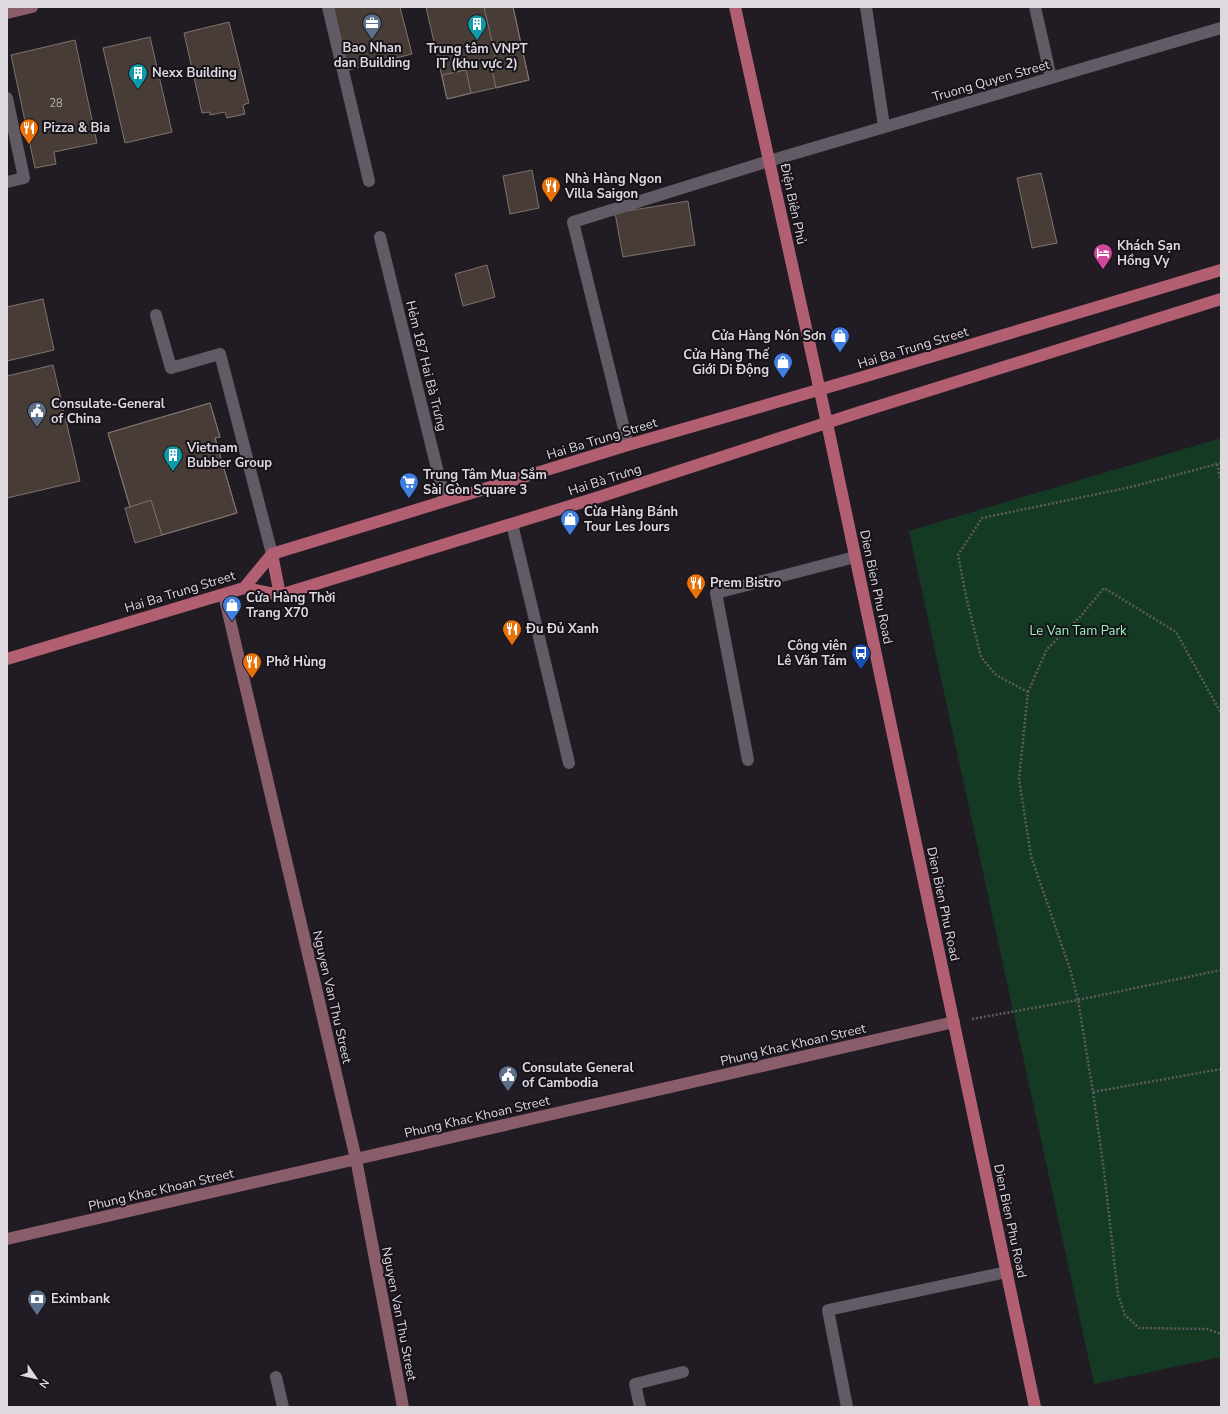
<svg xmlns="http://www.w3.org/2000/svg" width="1228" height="1414" viewBox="0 0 1228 1414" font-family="'Nunito Sans',sans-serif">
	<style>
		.green { fill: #143a24 }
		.building { fill: #483d36; stroke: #7f736c }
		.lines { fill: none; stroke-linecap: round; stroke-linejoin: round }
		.path { stroke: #5f5a62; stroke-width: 2.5; stroke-dasharray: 2 2; stroke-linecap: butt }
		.lane { stroke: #625a64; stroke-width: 12 }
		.street { stroke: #625a64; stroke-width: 12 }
		.secondary { stroke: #8a5d6a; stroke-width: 12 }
		.primary { stroke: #b26071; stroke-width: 12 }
		.labels { text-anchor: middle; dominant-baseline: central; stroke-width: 4; stroke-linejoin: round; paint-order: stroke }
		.number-label { font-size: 11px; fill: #b8b2b5 }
		.poi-label { font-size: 13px; font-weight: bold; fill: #ddd9df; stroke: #18121a; text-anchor: start }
		.street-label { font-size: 13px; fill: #ddd9df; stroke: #18121a }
		.park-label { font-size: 13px; fill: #98f6bc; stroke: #18121a }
	</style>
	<rect width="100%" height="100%" fill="#211b24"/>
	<path class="green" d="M1221 438V1357L1094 1384 909 531Z"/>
	<path class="building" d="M329 7H400L412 54 344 71Z
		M426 7H513L529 80 447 99Z
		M484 7H513L529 80 496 88 491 64 495 55Z
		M229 22 249 103 243 105 245 114 227 118 225 112 210 115V112L202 113 184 33Z
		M150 37 172 132 125 143 103 48Z
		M75 40 97 143 54 152 56 164 35 168 11 55Z
		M466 70 471 93 447 99 442 75Z
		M532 170 539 208 510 214 503 176Z
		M1041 173 1057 243 1032 248 1017 178Z
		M688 201 695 245 623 257 615 213Z
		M487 265 495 297 463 306 455 274Z
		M43 299 54 350 7 361V307Z
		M53 365 80 481 7 498V376Z
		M210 403 220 437 215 438 237 513 135 543 125 508 130 507 108 433Z
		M210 403 220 437 215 438 237 513 162 535 151 500 130 507 108 433Z"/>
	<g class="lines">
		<path class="path" d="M1221 463 1131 487 982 518 958 555 966 596 981 657 996 675 1028 692 1019 779 1031 856 1070 969 1078 1000 1093 1092 1104 1171 1118 1295 1125 1315 1139 1328 1207 1329 1221 1334
			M1217 464 1221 480
			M1028 692 1047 649 1080 617 1104 588 1176 632 1221 713
			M972 1019 1078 1000 1221 970
			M1093 1092 1221 1069"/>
		<path class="lane" d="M328 7 369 181
			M866 7 884 126
			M1035 7 1051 78
			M380 237 445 501
			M156 315 171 368 220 354 272 554
			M628 445 573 222 769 161
			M276 1377 283 1407
			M640 1407 635 1384 683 1372
			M847 1407 828 1310 1007 1272"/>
		<path class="street" d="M7 98 24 178 7 182
			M769 161 1221 28
			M512 524 569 763
			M748 760 716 593 855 557"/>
		<path class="secondary" d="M7 13 32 7
			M224 595 356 1159 403 1407
			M7 1239 954 1022"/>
		<path class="primary" d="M735 7 827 423 1035 1407
			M272 554 280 595
			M244 588 272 554 628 445 863 377 1221 270
			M7 659 244 588 280 595 599 497 857 413 1221 299"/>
	</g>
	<defs>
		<symbol id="office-pin" viewBox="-11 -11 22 30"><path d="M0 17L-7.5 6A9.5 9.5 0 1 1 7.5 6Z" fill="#5c6f8a" stroke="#18121a"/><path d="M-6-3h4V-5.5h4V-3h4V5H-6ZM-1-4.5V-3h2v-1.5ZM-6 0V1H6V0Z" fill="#fff"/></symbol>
		<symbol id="building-pin" viewBox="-11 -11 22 30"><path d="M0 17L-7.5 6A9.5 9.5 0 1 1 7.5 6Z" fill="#0f9aa8" stroke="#18121a"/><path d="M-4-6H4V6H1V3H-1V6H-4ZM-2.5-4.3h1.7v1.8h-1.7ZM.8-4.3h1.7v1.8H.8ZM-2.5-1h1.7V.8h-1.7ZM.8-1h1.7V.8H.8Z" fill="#fff"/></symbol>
		<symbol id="restaurant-pin" viewBox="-11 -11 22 30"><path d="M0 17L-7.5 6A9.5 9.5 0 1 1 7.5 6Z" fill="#e8710a" stroke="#18121a"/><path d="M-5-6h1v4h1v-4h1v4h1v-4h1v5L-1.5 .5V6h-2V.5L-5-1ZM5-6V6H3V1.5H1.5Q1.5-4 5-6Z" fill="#fff"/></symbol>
		<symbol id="hotel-pin" viewBox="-11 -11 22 30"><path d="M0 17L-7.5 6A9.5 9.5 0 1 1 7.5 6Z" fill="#d1479c" stroke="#18121a"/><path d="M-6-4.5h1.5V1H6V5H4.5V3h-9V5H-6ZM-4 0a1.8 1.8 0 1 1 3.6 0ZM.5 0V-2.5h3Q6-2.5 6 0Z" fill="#fff"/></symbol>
		<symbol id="shop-pin" viewBox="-11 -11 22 30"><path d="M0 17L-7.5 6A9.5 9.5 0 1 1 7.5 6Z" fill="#3f7fe0" stroke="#18121a"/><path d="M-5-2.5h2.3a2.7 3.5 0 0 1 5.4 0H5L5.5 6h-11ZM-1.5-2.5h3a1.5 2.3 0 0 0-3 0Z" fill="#fff"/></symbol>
		<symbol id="civic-pin" viewBox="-11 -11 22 30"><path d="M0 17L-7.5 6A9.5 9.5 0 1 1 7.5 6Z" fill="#5c6f8a" stroke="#18121a"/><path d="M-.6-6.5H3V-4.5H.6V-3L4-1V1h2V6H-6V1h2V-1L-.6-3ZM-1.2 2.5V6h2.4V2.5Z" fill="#fff"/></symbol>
		<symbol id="supermarket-pin" viewBox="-11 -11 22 30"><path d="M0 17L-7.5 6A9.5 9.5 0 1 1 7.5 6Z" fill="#3f7fe0" stroke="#18121a"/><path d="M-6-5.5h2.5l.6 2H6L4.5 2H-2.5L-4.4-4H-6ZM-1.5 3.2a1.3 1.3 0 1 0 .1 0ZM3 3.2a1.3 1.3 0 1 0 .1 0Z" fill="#fff"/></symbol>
		<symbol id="bus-pin" viewBox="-11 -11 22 30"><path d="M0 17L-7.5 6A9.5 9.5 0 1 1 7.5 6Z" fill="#1a4fb4" stroke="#18121a"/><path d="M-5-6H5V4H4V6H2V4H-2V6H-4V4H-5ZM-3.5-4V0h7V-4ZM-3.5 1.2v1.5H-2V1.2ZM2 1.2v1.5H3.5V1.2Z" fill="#fff"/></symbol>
		<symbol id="bank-pin" viewBox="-11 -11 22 30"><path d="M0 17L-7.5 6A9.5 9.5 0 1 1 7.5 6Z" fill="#5c6f8a" stroke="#18121a"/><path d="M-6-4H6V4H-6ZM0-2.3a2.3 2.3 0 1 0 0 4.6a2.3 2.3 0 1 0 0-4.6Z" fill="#fff"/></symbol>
	</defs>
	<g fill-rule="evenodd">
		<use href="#office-pin" x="361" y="12" width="22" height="30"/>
		<use href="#building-pin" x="466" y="13" width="22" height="30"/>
		<use href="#building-pin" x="127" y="62" width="22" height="30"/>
		<use href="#restaurant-pin" x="18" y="117" width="22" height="30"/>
		<use href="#restaurant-pin" x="540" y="175" width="22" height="30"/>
		<use href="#hotel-pin" x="1092" y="242" width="22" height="30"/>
		<use href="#shop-pin" x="829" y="325" width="22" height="30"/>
		<use href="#shop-pin" x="772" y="351" width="22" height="30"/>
		<use href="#civic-pin" x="26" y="400" width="22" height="30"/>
		<use href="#building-pin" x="162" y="444" width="22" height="30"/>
		<use href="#supermarket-pin" x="398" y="471" width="22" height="30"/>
		<use href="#shop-pin" x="559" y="508" width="22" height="30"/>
		<use href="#restaurant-pin" x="685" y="572" width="22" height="30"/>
		<use href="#shop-pin" x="221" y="594" width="22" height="30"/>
		<use href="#restaurant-pin" x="501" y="618" width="22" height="30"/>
		<use href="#bus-pin" x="850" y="642" width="22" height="30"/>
		<use href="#restaurant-pin" x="241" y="651" width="22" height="30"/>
		<use href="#civic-pin" x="497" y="1064" width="22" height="30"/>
		<use href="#bank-pin" x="26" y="1288" width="22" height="30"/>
	</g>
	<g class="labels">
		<g class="number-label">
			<text x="56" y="103">28</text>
		</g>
		<g class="poi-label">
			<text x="372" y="48" text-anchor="middle">Bao Nhan<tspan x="372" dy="15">dan Building</tspan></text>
			<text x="477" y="49" text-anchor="middle">Trung tâm VNPT<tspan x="477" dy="15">IT (khu vực 2)</tspan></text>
			<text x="152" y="73">Nexx Building</text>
			<text x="43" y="128">Pizza &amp; Bia</text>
			<text x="565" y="179">Nhà Hàng Ngon<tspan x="565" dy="15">Villa Saigon</tspan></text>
			<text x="1117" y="246">Khách Sạn<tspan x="1117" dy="15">Hồng Vy</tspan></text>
			<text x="826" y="336" text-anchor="end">Cửa Hàng Nón Sơn</text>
			<text x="769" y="355" text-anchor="end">Cửa Hàng Thế<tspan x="769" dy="15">Giới Di Động</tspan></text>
			<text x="51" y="404">Consulate-General<tspan x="51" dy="15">of China</tspan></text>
			<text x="187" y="448">Vietnam<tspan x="187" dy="15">Bubber Group</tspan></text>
			<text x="423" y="475">Trung Tâm Mua Sắm<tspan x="423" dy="15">Sài Gòn Square 3</tspan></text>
			<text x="584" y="512">Cừa Hàng Bánh<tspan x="584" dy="15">Tour Les Jours</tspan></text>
			<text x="710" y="583">Prem Bistro</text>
			<text x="246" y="598">Cửa Hàng Thời<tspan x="246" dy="15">Trang X70</tspan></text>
			<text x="526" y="629">Đu Đủ Xanh</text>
			<text x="847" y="646" text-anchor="end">Công viên<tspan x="847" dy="15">Lê Văn Tám</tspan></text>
			<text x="266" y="662">Phở Hùng</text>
			<text x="522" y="1068">Consulate General<tspan x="522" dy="15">of Cambodia</tspan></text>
			<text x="51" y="1299">Eximbank</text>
		</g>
		<g class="street-label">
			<text transform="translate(991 81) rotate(-16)">Truong Quyen Street</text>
			<text transform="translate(793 204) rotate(78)">Điện Biên Phủ</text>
			<text transform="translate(913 348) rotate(-17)">Hai Ba Trung Street</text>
			<text transform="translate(426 366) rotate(76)">Hẻm 187 Hai Bà Trưng</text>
			<text transform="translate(602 439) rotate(-17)">Hai Ba Trung Street</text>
			<text transform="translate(605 480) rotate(-18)">Hai Bà Trưng</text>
			<text transform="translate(876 587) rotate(78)">Dien Bien Phu Road</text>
			<text transform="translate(180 592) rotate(-17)">Hai Ba Trung Street</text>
			<text transform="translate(943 904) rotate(78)">Dien Bien Phu Road</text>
			<text transform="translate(332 997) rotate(77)">Nguyen Van Thu Street</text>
			<text transform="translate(793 1045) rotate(-13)">Phung Khac Khoan Street</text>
			<text transform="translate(477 1117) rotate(-13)">Phung Khac Khoan Street</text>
			<text transform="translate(161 1190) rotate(-13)">Phung Khac Khoan Street</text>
			<text transform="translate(1010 1221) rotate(78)">Dien Bien Phu Road</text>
			<text transform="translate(399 1314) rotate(79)">Nguyen Van Thu Street</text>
		</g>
		<g class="park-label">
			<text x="1078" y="631">Le Van Tam Park</text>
		</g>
	</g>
	<rect width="1228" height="1414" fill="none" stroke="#ddd9df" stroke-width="16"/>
	<g transform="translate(36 1378) rotate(124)" stroke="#18121a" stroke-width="3" paint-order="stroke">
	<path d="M0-3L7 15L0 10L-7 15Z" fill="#ddd9df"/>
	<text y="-6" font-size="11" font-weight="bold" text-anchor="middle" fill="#ddd9df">N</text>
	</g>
</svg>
